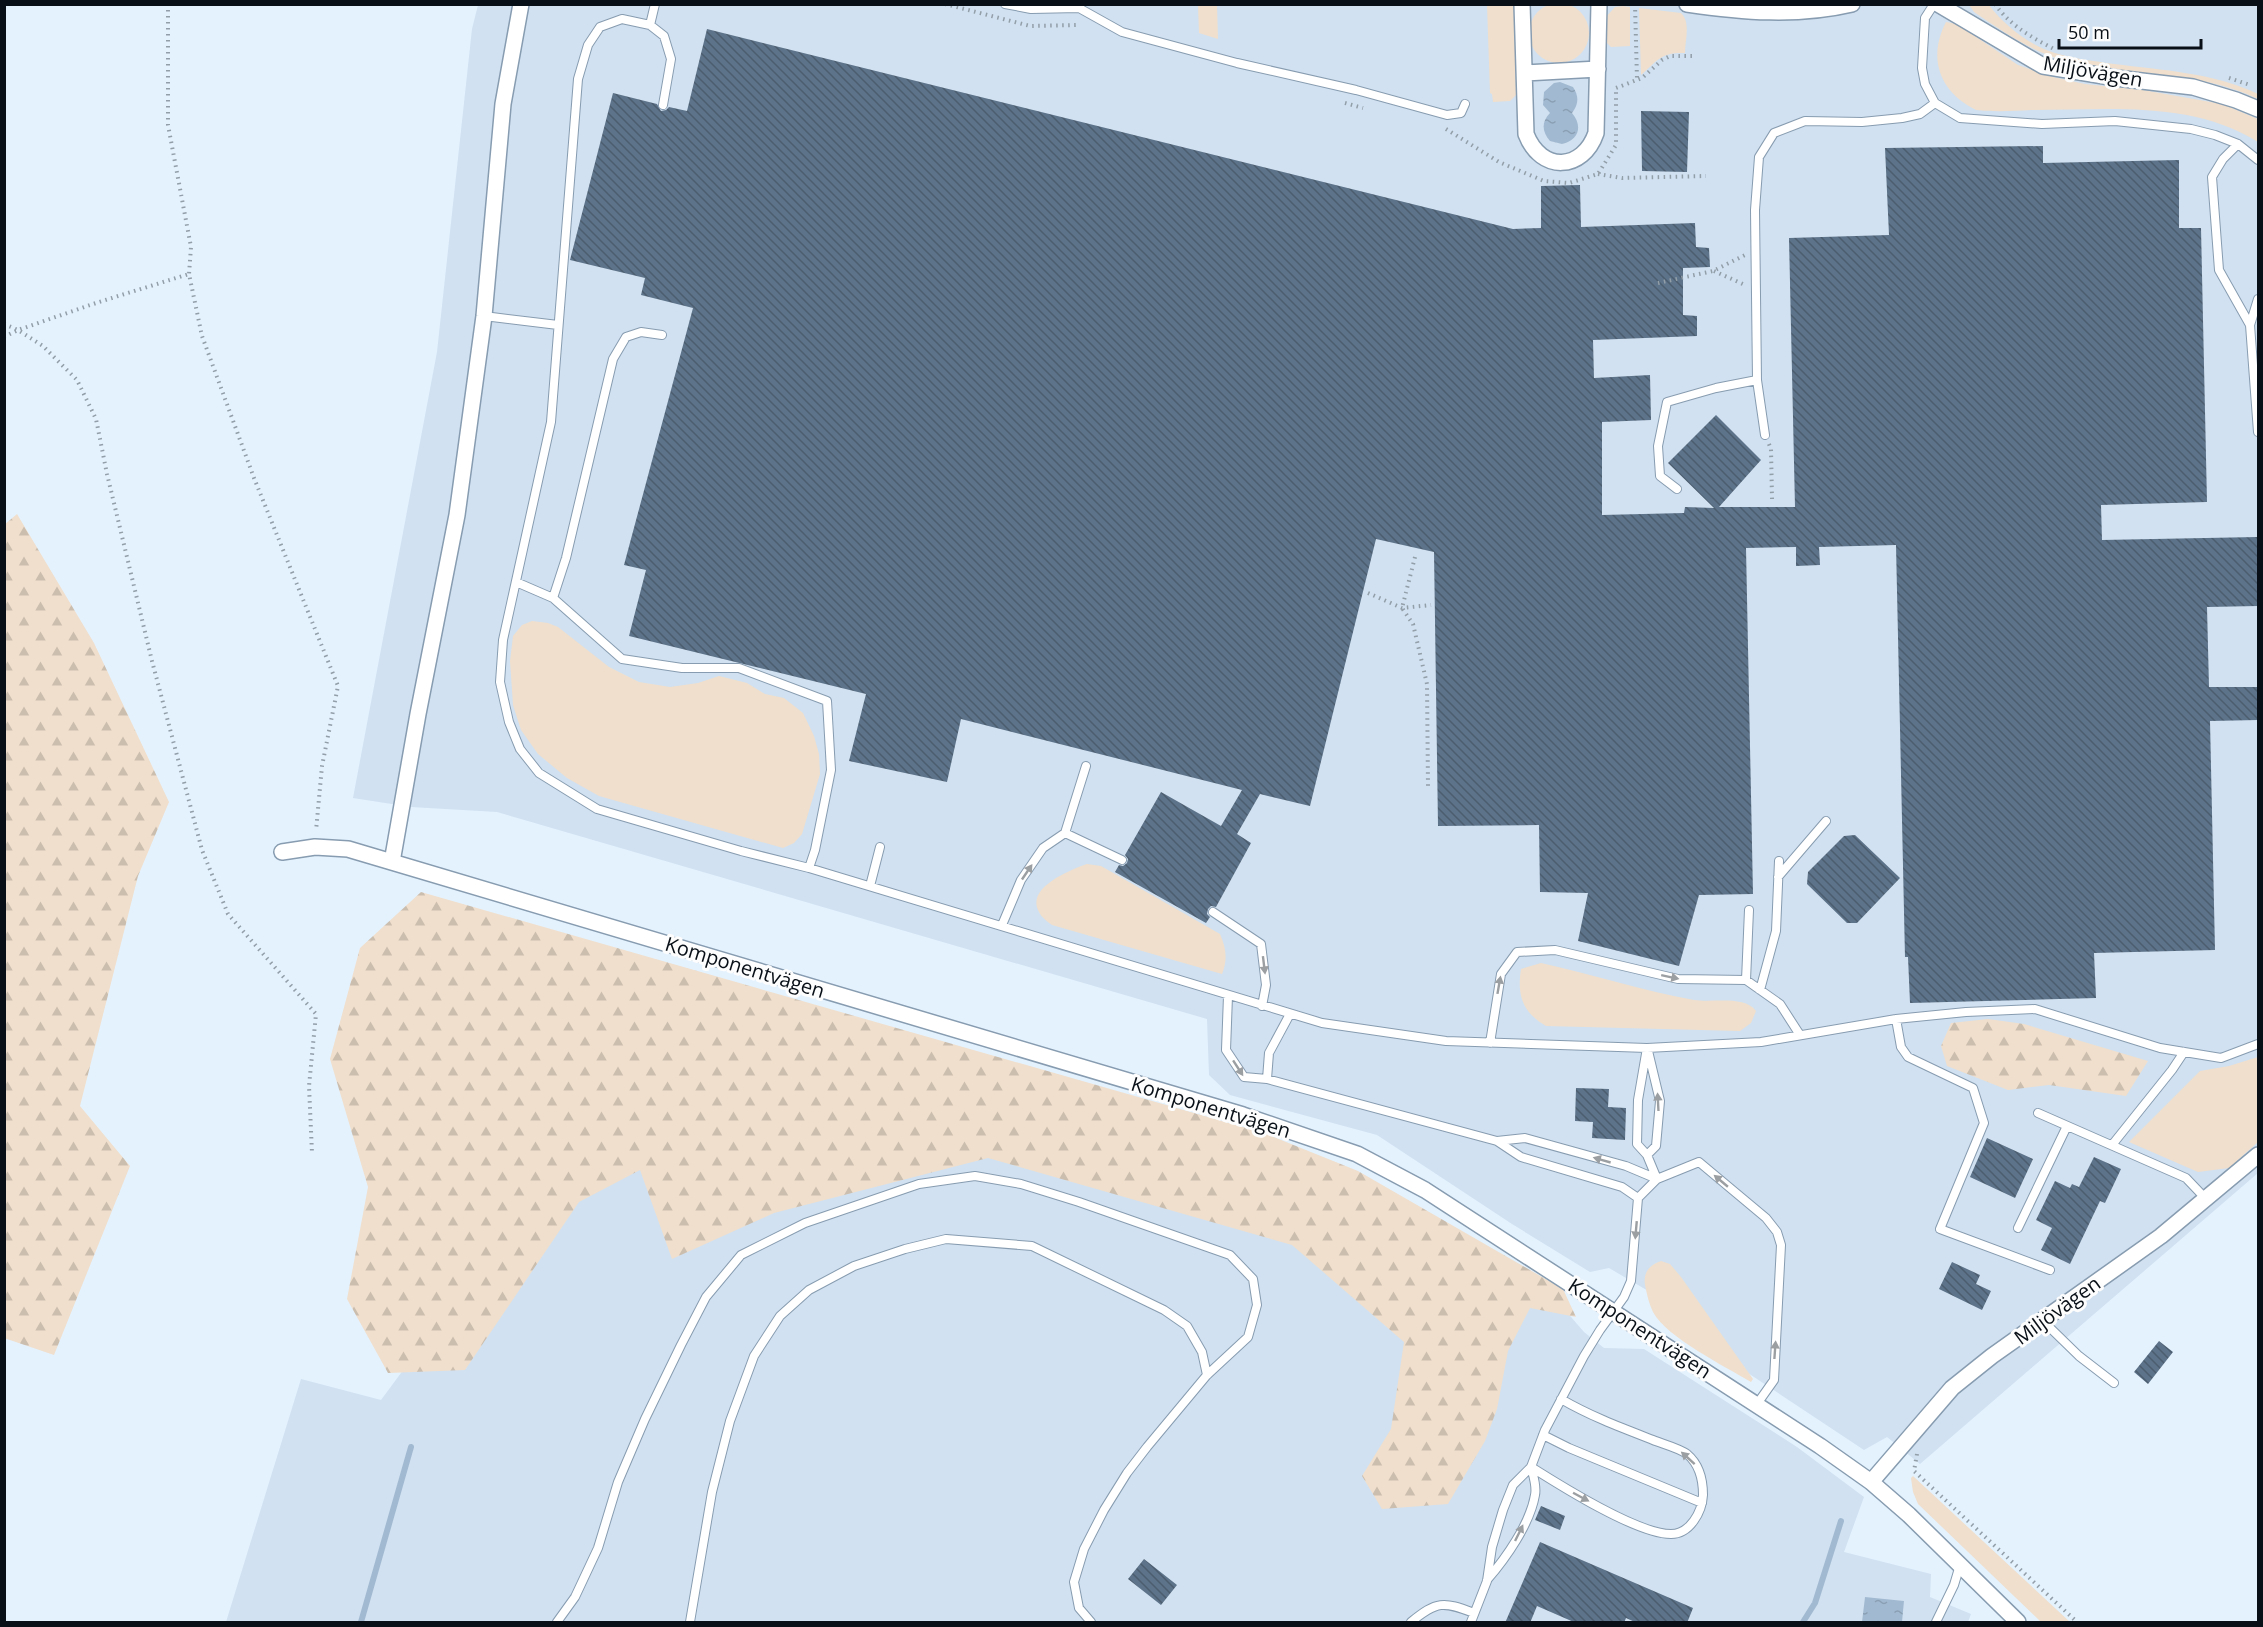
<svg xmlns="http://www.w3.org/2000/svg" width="2263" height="1627" viewBox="0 0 2263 1627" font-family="'Open Sans',sans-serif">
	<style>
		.built { fill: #d1e1f1 }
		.grass { fill: #f0dfcc }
		.forest { fill: url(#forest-firs) }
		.water { fill: url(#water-ripples) }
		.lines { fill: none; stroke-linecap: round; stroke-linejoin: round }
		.stream { stroke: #a2bad1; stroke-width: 6 }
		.building { fill: url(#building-back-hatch) }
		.lane-casing { stroke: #879cb0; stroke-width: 10 }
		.street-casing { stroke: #879cb0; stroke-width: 18 }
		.path { stroke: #929ea8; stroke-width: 4; stroke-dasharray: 1.5 4.5; stroke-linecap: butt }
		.lane { stroke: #fff; stroke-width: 8 }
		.street { stroke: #fff; stroke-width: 15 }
		.oneway { fill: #9c9fa2 }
		.labels { text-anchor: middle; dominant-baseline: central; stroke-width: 6; stroke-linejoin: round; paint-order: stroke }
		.street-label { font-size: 20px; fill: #080f16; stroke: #fdfdfd }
	</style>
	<defs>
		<pattern id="forest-firs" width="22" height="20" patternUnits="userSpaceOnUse" patternTransform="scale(1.5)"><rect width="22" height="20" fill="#f0dfcc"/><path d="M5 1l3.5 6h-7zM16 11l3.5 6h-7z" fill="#ccbeae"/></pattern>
		<pattern id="water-ripples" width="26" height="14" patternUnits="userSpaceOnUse" patternTransform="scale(1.5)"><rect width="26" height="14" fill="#a2bad1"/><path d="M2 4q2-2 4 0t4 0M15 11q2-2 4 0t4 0" fill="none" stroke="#8a9fb3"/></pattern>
		<pattern id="building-back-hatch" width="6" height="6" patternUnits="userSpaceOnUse" patternTransform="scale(1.5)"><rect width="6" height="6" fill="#5d7389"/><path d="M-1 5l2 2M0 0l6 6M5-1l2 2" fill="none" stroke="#4b5d6f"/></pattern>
	</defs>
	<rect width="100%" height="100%" fill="#e4f2fe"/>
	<path class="built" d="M478 5H2258V1173L1920 1464 1887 1437 1864 1450 1659 1314 1650 1292 1609 1268 1590 1272 1512 1224 1377 1135 1230 1095 1209 1075 1207 1019 497 812 411 807 353 798 437 352 472 29Z
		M806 1103 1559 1303 1584 1332 1604 1348 1644 1349 1797 1447 1864 1497 1844 1552 1931 1574 1930 1597 1971 1614 1968 1622H226L301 1379 381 1400 504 1234 624 1155Z"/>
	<path class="grass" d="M1529 33a30 30 0 1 1 60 0a30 30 0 1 1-60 0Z
		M1198 5H1217L1218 39 1199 33Z
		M1487 5H1514L1516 95 1510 101 1493 102 1492 94 1490 93Z
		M1969 5H1989C2005 26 2029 45 2055 53 2074 59 2094 61 2114 64 2162 70 2215 73 2258 94V99C2196 69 2127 78 2062 60 2029 50 2002 31 1974 12Z
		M1623 6 1630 7V46L1611 47 1605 41V18L1615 7Z
		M1639 8 1681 13C1691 22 1685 41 1685 53 1661 52 1658 60 1641 75Z
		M1946 22 1957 24 2018 65 2053 77 2085 84 2143 90 2222 104 2258 119V142C2192 100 2107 110 2031 110 2013 111 1994 112 1976 110 1940 92 1927 59 1946 22Z
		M532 621 548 623 558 627 609 667 639 682 670 687 698 683 719 676 747 683 765 694 784 698 803 713 814 736 819 754 820 774 802 834 794 843 783 848 599 796 567 778 538 754 521 730 513 705 510 661 513 636 522 625Z
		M1087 864 1101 866 1220 934C1226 948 1228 959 1222 974L1052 925C1048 922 1041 917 1039 912 1025 888 1070 870 1087 864Z
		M1541 963C1592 974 1643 991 1694 1000 1713 1003 1744 995 1756 1011L1751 1023 1740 1031 1546 1026C1522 1012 1517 995 1521 969Z
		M2258 1057V1142L2229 1168 2198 1172 2129 1142 2200 1071 2229 1066Z
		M1661 1261 1670 1264 1681 1277 1753 1379 1751 1382C1726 1367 1666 1337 1653 1312 1649 1304 1647 1295 1645 1285 1643 1273 1649 1265 1661 1261Z
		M1913 1476 2070 1622H2041L1918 1504 1913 1492 1911 1478Z"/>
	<path class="forest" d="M17 514 94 643 169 802 138 876 80 1106 130 1166 54 1355 4 1338V525Z
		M421 892 1264 1133 1358 1171 1563 1289 1576 1317 1530 1308 1508 1351 1497 1409 1485 1441 1448 1504 1382 1509 1362 1476 1391 1429 1404 1342 1292 1245 988 1158 774 1213 672 1259 640 1170 579 1202 465 1370 388 1373 347 1299 368 1187 330 1059 360 948Z
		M1988 1019 2024 1024 2148 1061 2126 1096 2049 1085 2008 1090 1947 1066 1941 1046 1951 1023Z"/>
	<path class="water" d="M1560 82 1573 87C1579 96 1579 104 1572 113 1583 126 1579 140 1562 144L1550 141C1542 132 1541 122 1550 113L1543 105 1544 92 1554 83Z
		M1865 1597 1904 1601 1902 1622H1862Z"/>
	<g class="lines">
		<path class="stream" d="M361 1622 411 1447
			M1803 1622 1815 1603 1841 1521"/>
	</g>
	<path class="building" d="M707 29 1513 229 1541 228V186L1580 185 1581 227 1695 223 1696 247 1709 248 1710 267 1683 268V315L1697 316V336L1593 340 1594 378 1650 375 1651 420 1602 422V515L1684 513 1685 507 1714 508 1668 463 1716 415 1761 460 1719 507H1795L1789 238 1889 235 1885 148 2043 146V163L2179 160V228H2201L2207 502 2101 505 2102 540 2257 537 2258 606 2207 607 2209 687H2258V720L2210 721 2215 950 2094 953 2096 998 1910 1003 1908 957H1905L1896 545 1819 547 1820 565 1796 566V547L1746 548 1753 894 1699 895 1679 966 1578 941 1588 893 1540 892 1539 825 1438 826 1434 552 1376 539 1310 806 1260 794 1237 834 1251 843 1216 907 1211 906 1208 909 1207 914 1210 917 1206 923 1115 872 1119 865 1123 866 1127 863 1128 859 1125 855 1161 792 1221 826 1242 790 961 719 947 782 849 761 866 694 629 636 646 570 624 565 693 308 641 295 645 278 570 260 613 93 657 104 661 111 666 110 669 107 687 111Z
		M1641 111 1689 112 1687 172 1642 171Z
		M1855 835 1900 878 1857 923H1847L1807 884 1808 872 1844 836Z
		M1576 1088 1609 1089 1608 1107 1626 1108 1625 1140 1592 1138 1593 1122 1575 1121Z
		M1987 1138 2033 1159 2015 1198 1970 1177Z
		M2094 1157 2121 1169 2105 1203 2100 1201 2070 1264 2041 1250 2052 1228 2036 1220 2055 1181 2070 1188 2072 1184 2079 1187Z
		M1952 1262 1980 1275 1976 1284 1991 1291 1982 1310 1939 1289Z
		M2159 1341 2173 1352 2148 1384 2134 1372Z
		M1541 1506 1565 1516 1560 1530 1535 1520Z
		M1540 1542 1693 1608 1687 1623H1637L1626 1618 1624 1623H1576L1537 1606 1530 1623H1505Z
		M1144 1559 1177 1585 1161 1605 1128 1579Z"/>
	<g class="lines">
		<defs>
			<path id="lane" d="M1005 4 1031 9 1079 8
				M1079 4V8L1122 32 1237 63 1356 90 1447 115 1461 113 1465 104
				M1934 4 1925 18 1922 68 1925 84 1935 103 1960 118 2042 124 2115 121 2191 129 2215 135 2238 144 2258 160
				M650 25 655 4
				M663 105 671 59 664 36 650 25 622 19 600 27 588 45 578 79 551 422 503 640 500 682 509 722 520 749 539 773 597 809 741 851 809 868 1322 1023 1446 1041 1647 1048 1761 1042 1896 1019 1966 1012 2035 1009 2160 1048 2221 1058 2258 1044
				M2238 144 2223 159 2212 177 2219 270 2250 325
				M2258 299 2250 325 2258 432
				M484 316 558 325
				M1765 435 1757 380 1755 210 1759 157 1774 133 1805 121 1862 122 1902 118 1920 114 1935 103
				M1677 489 1660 476 1658 446 1667 402 1716 388 1757 380
				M516 582 553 598 622 659 682 668H739L827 701 831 770 815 850 809 868
				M553 598 566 558 613 359 626 337 641 332 662 335
				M1065 833 1086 766
				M1778 877 1826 821
				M870 886 880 847
				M1213 912 1261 944 1266 985 1262 1006
				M1002 925 1021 880 1043 848 1065 833 1122 860
				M1746 980 1749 910
				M1760 990 1776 931 1779 861
				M1228 996 1226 1050 1244 1077 1267 1079 1497 1141 1521 1157 1622 1187 1638 1198
				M1896 1019 1901 1047 1908 1057 1973 1088 1984 1123 1940 1229 2050 1270
				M1490 1043 1501 974 1517 952 1555 950 1678 979 1746 980 1780 1004 1800 1035
				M1647 1048 1638 1100 1637 1144 1647 1155 1657 1179
				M1267 1079 1269 1053 1290 1014
				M2038 1113 2186 1178 2206 1199
				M1497 1141 1525 1138 1626 1166 1657 1179
				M2112 1145 2172 1070 2184 1052
				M1647 1155 1656 1146 1660 1101 1648 1051
				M2018 1228 2067 1126
				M2042 1320 2079 1356 2114 1383
				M1543 1435 1569 1448 1702 1503
				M1531 1467C1561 1486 1637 1534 1671 1534 1690 1534 1702 1512 1703 1495 1703 1480 1699 1464 1687 1454 1679 1448 1663 1444 1653 1440 1622 1428 1590 1416 1561 1399
				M1487 1580C1506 1558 1530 1524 1535 1495 1537 1486 1533 1475 1531 1467
				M557 1622 575 1597 598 1548 618 1482 645 1419 681 1345 706 1297 741 1255 805 1223 919 1184 975 1176 1021 1184 1079 1202 1230 1255 1253 1279 1257 1305 1248 1337 1207 1375 1147 1447 1127 1473 1104 1510 1084 1549 1074 1582 1079 1608 1091 1622
				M690 1622 712 1492 730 1421 754 1356 780 1316 809 1290 854 1266 905 1249 946 1239 1032 1246 1164 1310 1187 1326 1202 1352 1207 1375
				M1411 1622C1437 1601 1443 1601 1474 1613
				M1471 1622 1487 1581 1492 1547 1503 1510 1513 1485 1531 1467 1545 1430 1584 1356 1600 1330 1624 1297 1631 1281 1638 1198 1657 1179 1699 1162 1766 1218 1777 1232 1781 1245 1774 1380 1757 1404
				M1936 1622 1954 1585 1960 1565"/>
			<path id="street" d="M1522 4 1526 134C1541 173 1583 171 1596 133L1599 4
				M1687 4C1742 12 1797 17 1852 4
				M1938 4 2043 66 2116 78 2193 87 2236 100 2258 109
				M1525 73 1598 69
				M282 852 315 847 348 849 1243 1115 1357 1154 1425 1190 1820 1446 1871 1482 1909 1515 2018 1622
				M392 862 418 714 457 515 484 316 503 104 521 4
				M1871 1482 1952 1388 1992 1356 2161 1236 2258 1155"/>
		</defs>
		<use href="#lane" class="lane-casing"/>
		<use href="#street" class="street-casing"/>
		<path class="path" d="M168 4V125L191 247 189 274 202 336 254 478 338 686 322 766 316 831
			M945 4 1030 26 1079 25
			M1635 4 1637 79
			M1995 4C2010 26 2033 38 2056 50
			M2229 78 2250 85
			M1345 103 1363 108
			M1446 129 1499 162 1544 181 1569 183 1598 174 1616 145V88L1642 78 1662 60 1670 56H1694
			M1598 174 1622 178 1706 176
			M1714 271 1745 285
			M1658 283 1713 271 1745 255
			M4 324 18 330 43 346 77 380 96 419 107 474 152 661 202 850 228 914 316 1014 309 1086 312 1153
			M4 337 18 330 99 302 189 274
			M1769 444 1771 449 1772 499
			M1415 557 1402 608 1413 624 1427 684 1428 787
			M1368 593 1402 608 1431 605
			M1917 1454 1914 1471 2077 1622"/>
		<use href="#lane" class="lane"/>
		<use href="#street" class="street"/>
	</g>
	<defs><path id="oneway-solid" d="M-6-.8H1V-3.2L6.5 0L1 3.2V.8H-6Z" transform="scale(1.5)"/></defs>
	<g class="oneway">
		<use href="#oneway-solid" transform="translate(1027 872) rotate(-56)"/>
		<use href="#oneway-solid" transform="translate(1264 965) rotate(83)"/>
		<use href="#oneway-solid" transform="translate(1670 977) rotate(12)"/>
		<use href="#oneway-solid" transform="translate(1499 985) rotate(-80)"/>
		<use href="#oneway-solid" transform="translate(1238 1068) rotate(57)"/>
		<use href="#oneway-solid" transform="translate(1658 1102) rotate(-93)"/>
		<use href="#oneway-solid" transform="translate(1602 1160) rotate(-164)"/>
		<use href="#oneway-solid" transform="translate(1721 1181) rotate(-140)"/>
		<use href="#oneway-solid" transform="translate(1636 1230) rotate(95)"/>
		<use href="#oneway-solid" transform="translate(1775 1350) rotate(-86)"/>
		<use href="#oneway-solid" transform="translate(1688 1458) rotate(-138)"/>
		<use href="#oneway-solid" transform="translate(1581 1497) rotate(28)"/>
		<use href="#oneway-solid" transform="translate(1519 1533) rotate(-64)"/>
	</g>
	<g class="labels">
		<g class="street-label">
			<text transform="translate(2093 71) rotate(10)">Miljövägen</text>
			<text transform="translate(745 967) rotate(17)">Komponentvägen</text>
			<text transform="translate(1211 1107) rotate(17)">Komponentvägen</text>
			<text transform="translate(2057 1310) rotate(-36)">Miljövägen</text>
			<text transform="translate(1640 1328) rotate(33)">Komponentvägen</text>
		</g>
	</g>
	<rect width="2263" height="1627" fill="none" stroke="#080f16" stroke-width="12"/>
	<path d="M2059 39v9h142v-9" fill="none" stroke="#080f16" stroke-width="3"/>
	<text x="2068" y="39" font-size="18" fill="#080f16" stroke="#fdfdfd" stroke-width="4.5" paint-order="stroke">50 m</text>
</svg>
